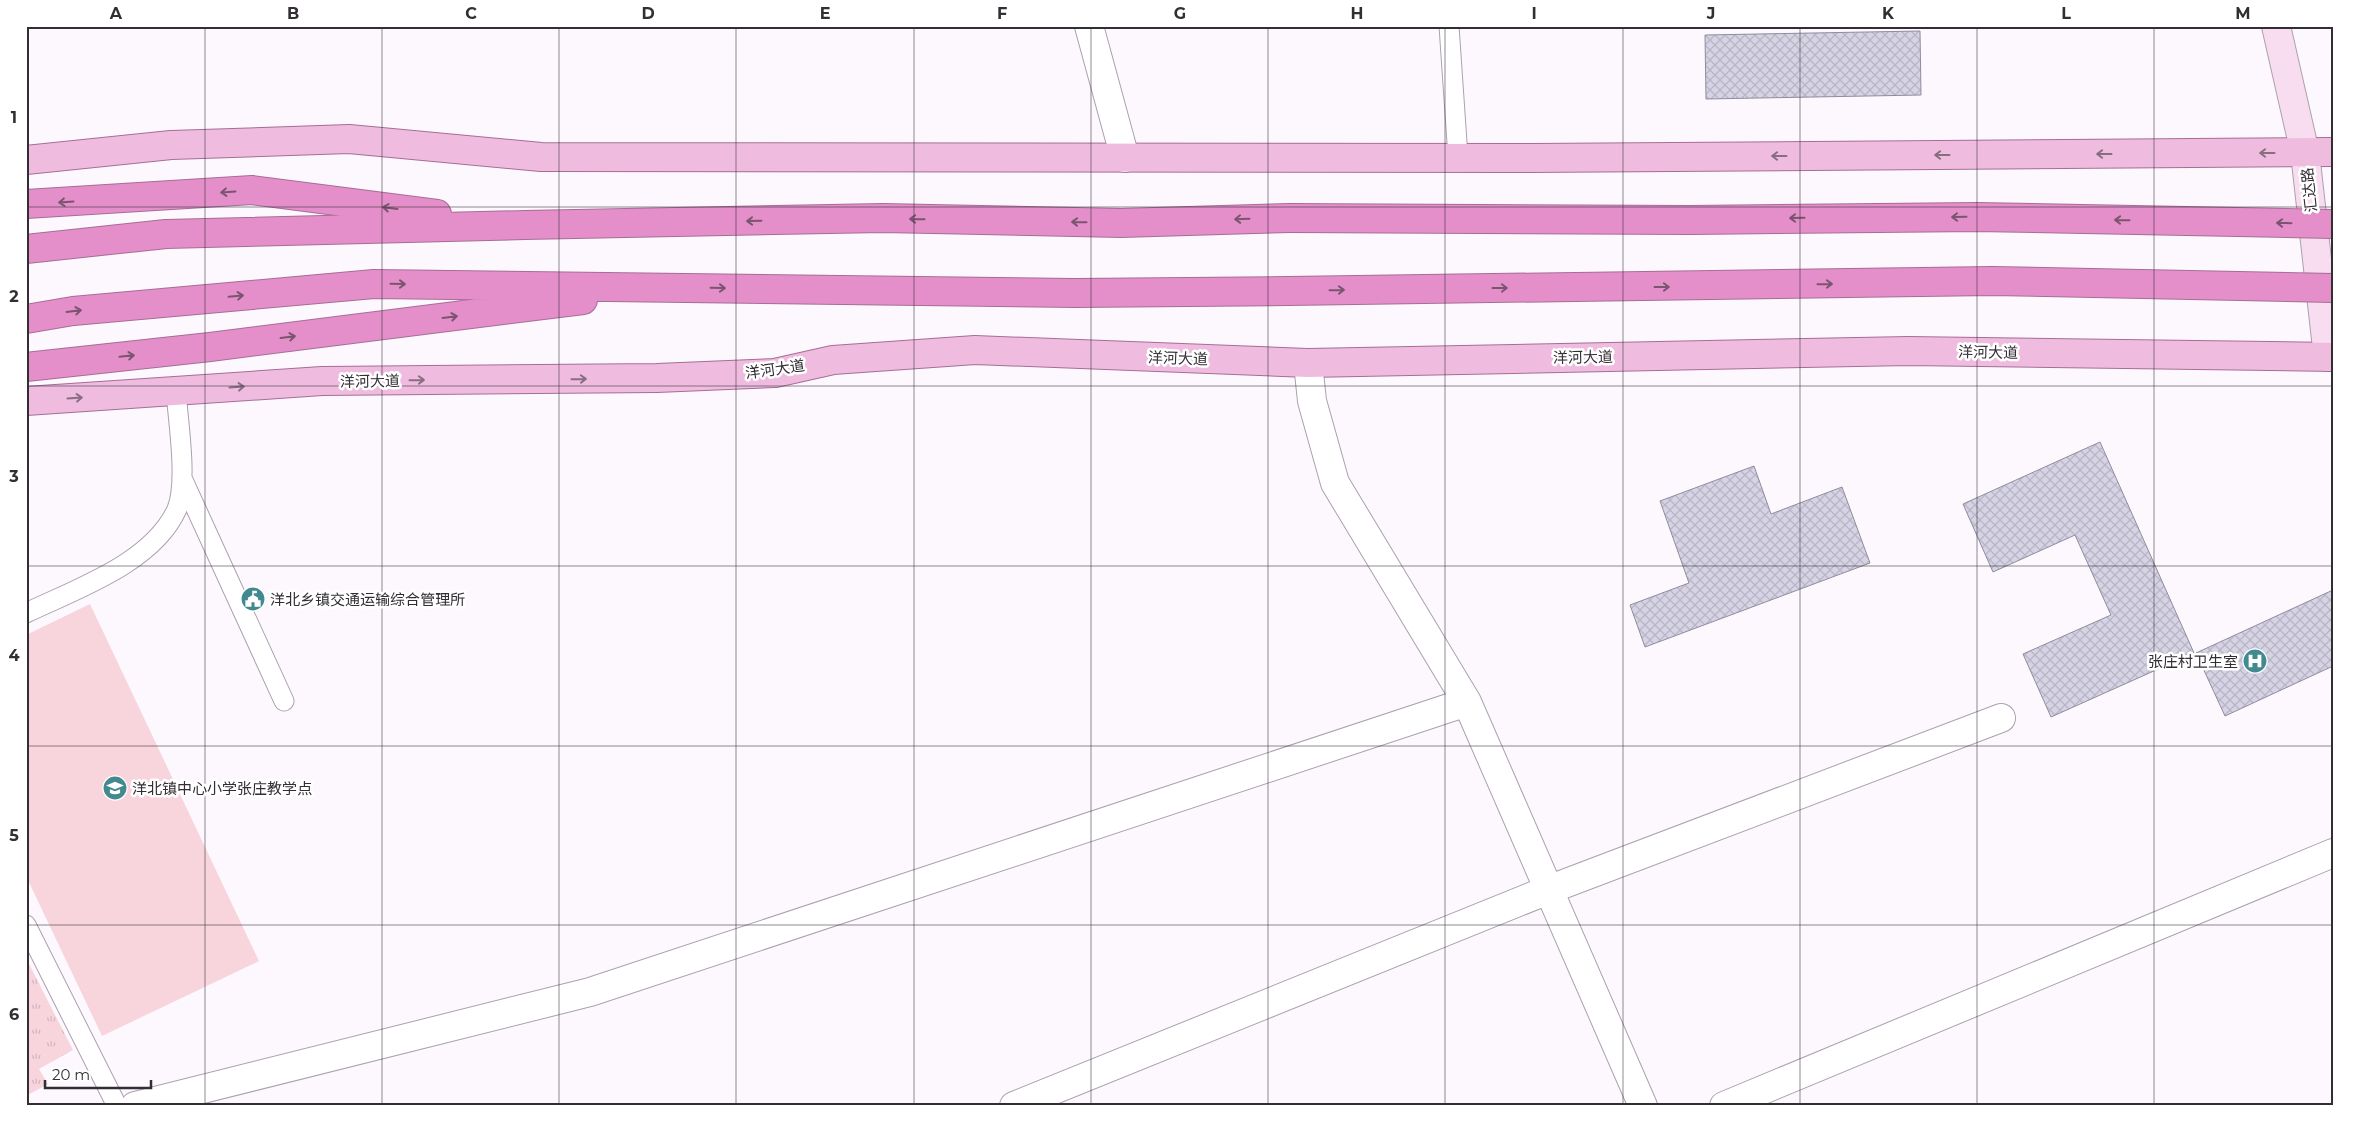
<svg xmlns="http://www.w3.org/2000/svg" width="2359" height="1132" viewBox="0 0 2359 1132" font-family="Montserrat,'Noto Sans SC',sans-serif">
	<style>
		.grass { fill: url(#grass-tufts) }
		.pitch { fill: #f8d4dd }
		.building { fill: url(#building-cross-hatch); stroke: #8f8c9d }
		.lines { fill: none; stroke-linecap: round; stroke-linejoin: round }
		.lane-casing { stroke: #aba0af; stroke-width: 21 }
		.street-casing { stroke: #aba0af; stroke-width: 30 }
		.secondary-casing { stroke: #aba0af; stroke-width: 30 }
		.primary-casing { stroke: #a66d96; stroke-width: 30 }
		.highway-casing { stroke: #a66d96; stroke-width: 30 }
		.lane { stroke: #fff; stroke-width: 19 }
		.street { stroke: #fff; stroke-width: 28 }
		.secondary { stroke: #f7ddef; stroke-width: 28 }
		.primary { stroke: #efbcdf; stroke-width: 28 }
		.highway { stroke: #e58fca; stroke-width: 28 }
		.highway-bridge-casing { stroke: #a66d96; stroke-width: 30; stroke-linecap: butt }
		.highway-bridge { stroke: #e58fca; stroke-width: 28 }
		.oneway { stroke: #876e81 }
		.oneway2 { stroke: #7a5570 }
		.grid { fill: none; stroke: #322e34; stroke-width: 1; stroke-opacity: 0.55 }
		.labels { text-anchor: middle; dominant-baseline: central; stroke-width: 5; stroke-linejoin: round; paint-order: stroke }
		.street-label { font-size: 15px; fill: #322e34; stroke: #fff }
		.poi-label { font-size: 15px; fill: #322e34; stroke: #fff; text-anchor: start }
		.neatline { fill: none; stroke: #322e34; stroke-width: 2 }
		.grid-label { font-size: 16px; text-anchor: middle; font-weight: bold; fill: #322e34 }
	</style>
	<defs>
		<pattern id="grass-tufts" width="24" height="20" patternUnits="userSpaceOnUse" patternTransform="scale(1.25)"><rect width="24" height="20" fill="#f8d4dd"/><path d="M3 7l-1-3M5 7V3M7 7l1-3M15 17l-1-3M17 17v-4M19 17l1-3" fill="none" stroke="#d5b6be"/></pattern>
		<pattern id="building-cross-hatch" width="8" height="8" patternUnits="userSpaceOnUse" patternTransform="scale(1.25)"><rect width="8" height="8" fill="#d6d3e5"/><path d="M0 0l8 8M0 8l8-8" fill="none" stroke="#b8b5c5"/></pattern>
	</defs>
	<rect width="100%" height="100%" fill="#fdf8fe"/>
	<path class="grass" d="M26 958 73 1050 39 1069 48 1084 26 1096Z"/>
	<path class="pitch" d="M90 604 259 961 102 1036 26 876V635Z
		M26 1023 38 1045 26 1051Z"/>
	<path class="building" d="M1920 31 1921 95 1706 99 1705 35Z
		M2100 442 2194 653 2051 717 2023 654 2111 615 2075 535 1993 572 1963 504Z
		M1754 466 1771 514 1842 487 1870 563 1645 647 1630 605 1689 583 1660 501Z
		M2333 590V666L2225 716 2196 653Z"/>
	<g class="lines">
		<defs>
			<path id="lane" d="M1449 26 1458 157
				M182 478 284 701
				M26 613C76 589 153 563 177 509 188 482 178 421 176 391
				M26 925 117 1106"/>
			<path id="street" d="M1089 26 1125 158
				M1308 363 1312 401 1335 483 1467 702 1643 1106
				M135 1106 590 992 1467 702
				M1014 1106 1548 890 2001 718
				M1724 1106 2333 853"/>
			<path id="secondary" d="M2276 26 2305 153 2328 357"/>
			<path id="primary" d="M26 160 171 145 349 139 541 157 1530 158 2333 152
				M26 401 322 381 657 378 775 373 833 360 975 350 1308 363 1909 351 2333 357"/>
			<path id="highway" d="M26 204 252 190 437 214
				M26 249 166 234 525 225 883 218 1121 223 1290 218
				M26 319 73 311 374 284 1075 293 1288 291
				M26 367 210 347 583 300"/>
		</defs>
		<use href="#lane" class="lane-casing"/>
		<use href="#street" class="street-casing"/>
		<use href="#secondary" class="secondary-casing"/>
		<use href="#primary" class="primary-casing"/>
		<use href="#highway" class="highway-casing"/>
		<use href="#lane" class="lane"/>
		<use href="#street" class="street"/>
		<use href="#secondary" class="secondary"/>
		<use href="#primary" class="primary"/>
		<use href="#highway" class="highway"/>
		<defs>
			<path id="highway-bridge" d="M1290 218 1690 220 1977 217 2333 224
				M1288 291 1992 281 2333 288"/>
		</defs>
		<use href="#highway-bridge" class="highway-bridge-casing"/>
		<use href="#highway-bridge" class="highway-bridge"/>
	</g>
	<defs><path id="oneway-shaft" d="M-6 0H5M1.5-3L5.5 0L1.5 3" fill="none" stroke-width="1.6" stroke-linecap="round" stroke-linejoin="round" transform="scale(1.25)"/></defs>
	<g class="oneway">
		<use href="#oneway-shaft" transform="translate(2267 153) rotate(180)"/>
		<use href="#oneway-shaft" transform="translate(2104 154) rotate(180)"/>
		<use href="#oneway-shaft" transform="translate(1942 155) rotate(180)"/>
		<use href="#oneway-shaft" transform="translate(1779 156) rotate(180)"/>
		<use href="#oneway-shaft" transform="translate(579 379) rotate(-1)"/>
		<use href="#oneway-shaft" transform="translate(417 380) rotate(-1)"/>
		<use href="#oneway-shaft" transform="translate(237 387) rotate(-4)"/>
		<use href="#oneway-shaft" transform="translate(75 398) rotate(-4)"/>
	</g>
	<g class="oneway2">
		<use href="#oneway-shaft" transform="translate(228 192) rotate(176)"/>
		<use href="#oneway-shaft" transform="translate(66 202) rotate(176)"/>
		<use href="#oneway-shaft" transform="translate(390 208) rotate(-173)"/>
		<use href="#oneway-shaft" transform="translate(1959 217) rotate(179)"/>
		<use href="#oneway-shaft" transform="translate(1797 218) rotate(179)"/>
		<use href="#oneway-shaft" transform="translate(917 219) rotate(-179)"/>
		<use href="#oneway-shaft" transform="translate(1242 219) rotate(178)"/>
		<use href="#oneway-shaft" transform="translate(2122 220) rotate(-179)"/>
		<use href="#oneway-shaft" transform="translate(754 221) rotate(179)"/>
		<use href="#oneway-shaft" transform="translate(1079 222) rotate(-179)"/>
		<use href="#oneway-shaft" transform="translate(2284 223) rotate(-179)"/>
		<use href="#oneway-shaft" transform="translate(398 284) rotate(1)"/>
		<use href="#oneway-shaft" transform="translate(1825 284) rotate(-1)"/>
		<use href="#oneway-shaft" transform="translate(1662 287)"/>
		<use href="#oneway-shaft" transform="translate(718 288) rotate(1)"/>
		<use href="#oneway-shaft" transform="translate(1500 288)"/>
		<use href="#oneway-shaft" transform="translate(1337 290) rotate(-1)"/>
		<use href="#oneway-shaft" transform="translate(236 296) rotate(-5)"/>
		<use href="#oneway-shaft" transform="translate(74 311) rotate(-7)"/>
		<use href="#oneway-shaft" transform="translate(450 317) rotate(-7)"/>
		<use href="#oneway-shaft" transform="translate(288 337) rotate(-7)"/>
		<use href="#oneway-shaft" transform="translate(127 356) rotate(-6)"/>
	</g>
	<path class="grid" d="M205 26V1106M382 26V1106M559 26V1106M736 26V1106M914 26V1106M1091 26V1106M1268 26V1106M1445 26V1106M1623 26V1106M1800 26V1106M1977 26V1106M2154 26V1106M26 207H2333M26 386H2333M26 566H2333M26 746H2333M26 925H2333"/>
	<defs>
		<symbol id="civic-disc" viewBox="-11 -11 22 22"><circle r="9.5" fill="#428a8f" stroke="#fff"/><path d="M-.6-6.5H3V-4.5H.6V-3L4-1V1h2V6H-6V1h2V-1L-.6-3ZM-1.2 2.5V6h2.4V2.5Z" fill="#fff"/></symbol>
		<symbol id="hospital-disc" viewBox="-11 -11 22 22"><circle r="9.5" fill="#428a8f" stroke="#fff"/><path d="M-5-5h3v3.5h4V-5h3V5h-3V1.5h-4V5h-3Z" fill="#fff"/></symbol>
		<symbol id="school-disc" viewBox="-11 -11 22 22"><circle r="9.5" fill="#428a8f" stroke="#fff"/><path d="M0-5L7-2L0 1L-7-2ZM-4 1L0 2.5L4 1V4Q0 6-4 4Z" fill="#fff"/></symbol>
	</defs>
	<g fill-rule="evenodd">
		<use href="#civic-disc" x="239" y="585" width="28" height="28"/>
		<use href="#hospital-disc" x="2241" y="647" width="28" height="28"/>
		<use href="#school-disc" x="101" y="774" width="28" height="28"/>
	</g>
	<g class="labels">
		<g class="street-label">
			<text transform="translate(2309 190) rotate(-96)">汇达路</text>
			<text transform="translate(1988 352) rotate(1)">洋河大道</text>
			<text transform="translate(1583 357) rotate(-1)">洋河大道</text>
			<text transform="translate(1178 358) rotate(2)">洋河大道</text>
			<text transform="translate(775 369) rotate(-8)">洋河大道</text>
			<text transform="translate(370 381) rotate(-1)">洋河大道</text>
		</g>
		<g class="poi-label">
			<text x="270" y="599">洋北乡镇交通运输综合管理所</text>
			<text x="2238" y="661" text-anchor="end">张庄村卫生室</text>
			<text x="132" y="788">洋北镇中心小学张庄教学点</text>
		</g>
	</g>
	<rect width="2359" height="1132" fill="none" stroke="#ffffff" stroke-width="55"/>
	<path d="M45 1080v8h106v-8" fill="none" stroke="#322e34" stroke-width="2.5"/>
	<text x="52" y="1080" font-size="15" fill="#322e34" stroke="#ffffff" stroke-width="4" paint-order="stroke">20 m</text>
	<rect x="28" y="28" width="2304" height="1076" class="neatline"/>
	<g class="grid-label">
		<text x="116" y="19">A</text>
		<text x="293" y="19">B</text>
		<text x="471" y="19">C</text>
		<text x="648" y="19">D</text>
		<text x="825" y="19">E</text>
		<text x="1002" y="19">F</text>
		<text x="1180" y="19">G</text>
		<text x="1357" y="19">H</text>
		<text x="1534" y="19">I</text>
		<text x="1711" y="19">J</text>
		<text x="1888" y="19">K</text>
		<text x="2066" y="19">L</text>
		<text x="2243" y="19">M</text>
		<text x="14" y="123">1</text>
		<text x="14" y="302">2</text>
		<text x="14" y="482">3</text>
		<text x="14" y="661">4</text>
		<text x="14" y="841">5</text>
		<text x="14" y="1020">6</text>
	</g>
</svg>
